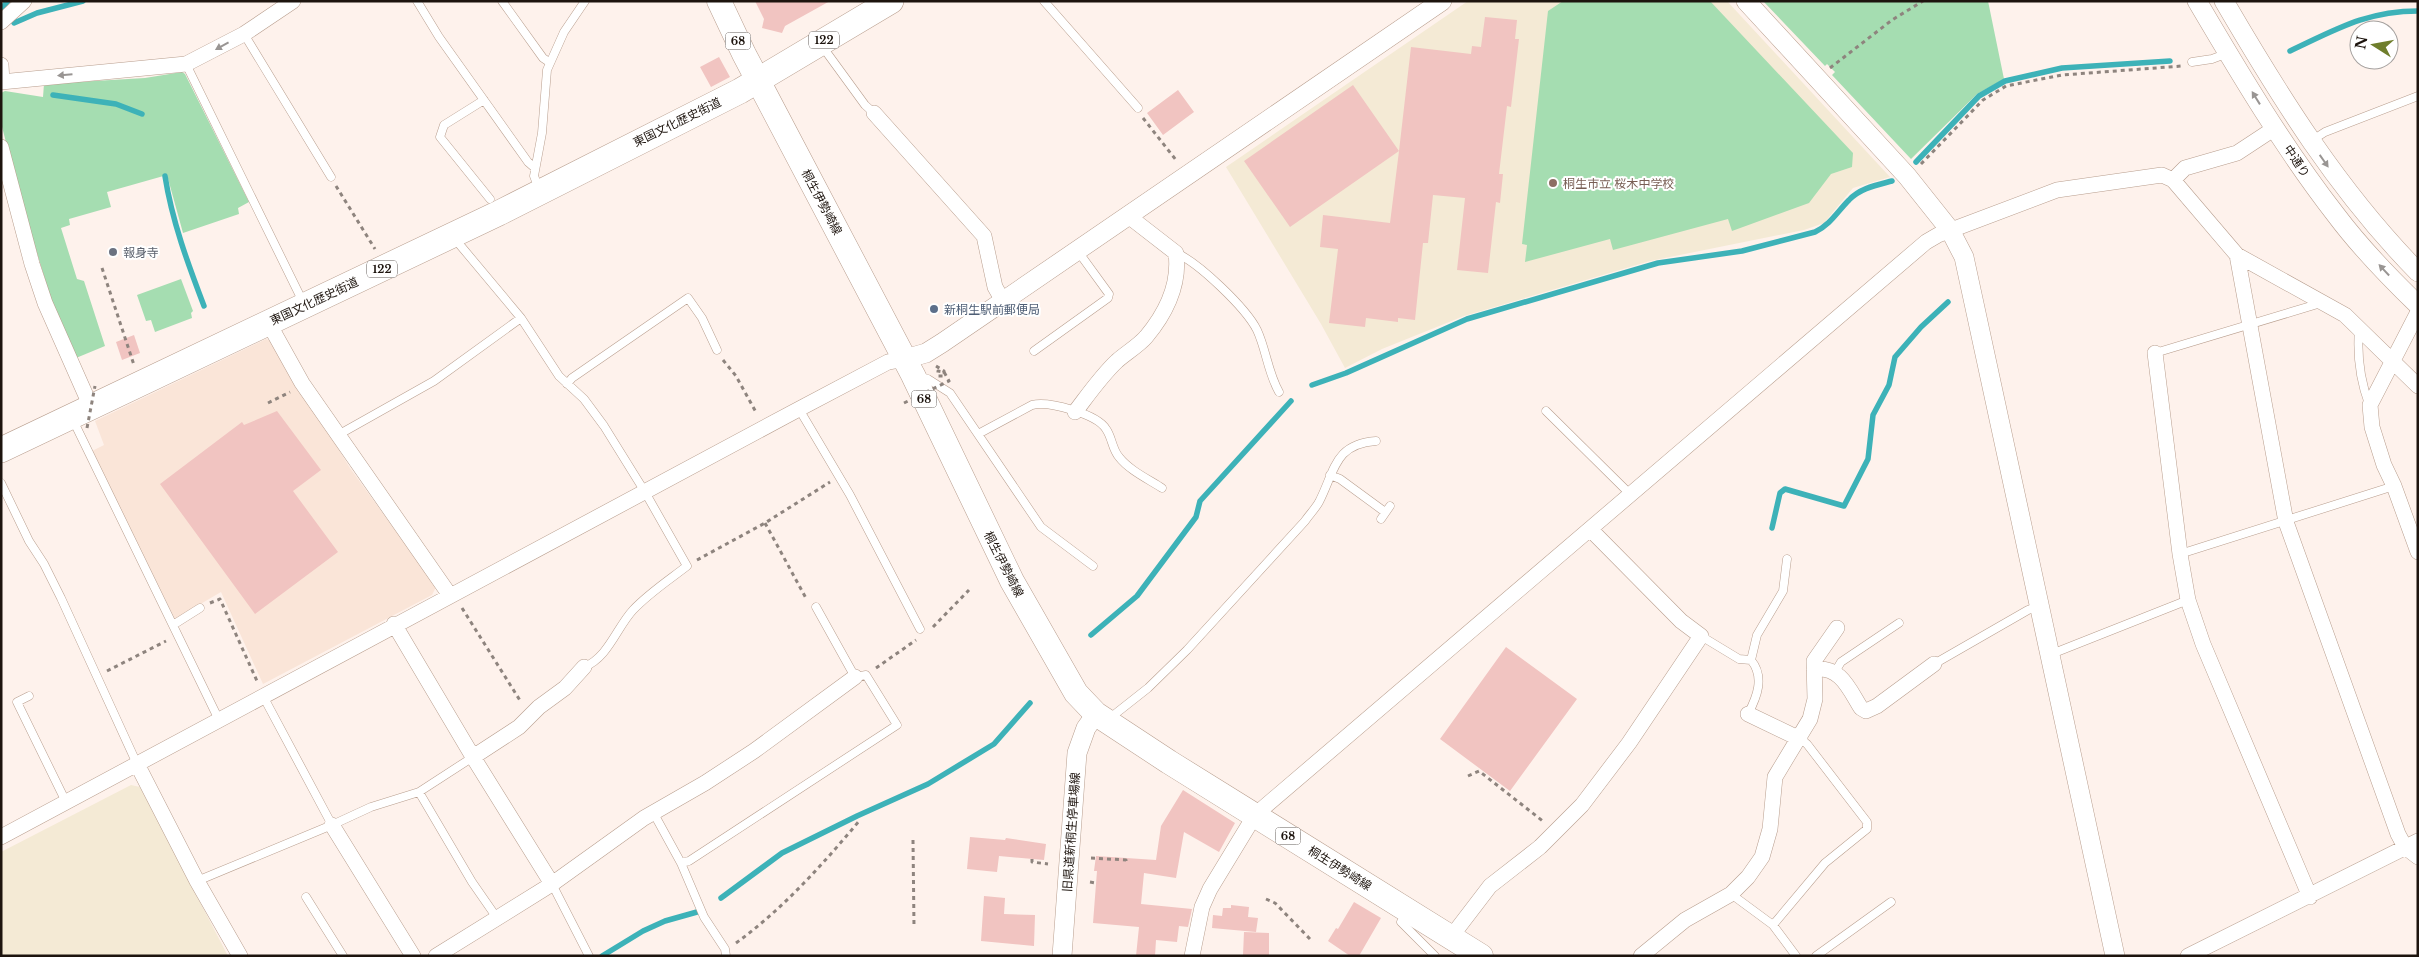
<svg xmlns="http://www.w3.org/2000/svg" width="2419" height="957" viewBox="0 0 2419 957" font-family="'Libre Baskerville','Noto Sans JP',serif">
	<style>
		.built { fill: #fae5d8 }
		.education { fill: #f4ead5 }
		.green { fill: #a5ddb1 }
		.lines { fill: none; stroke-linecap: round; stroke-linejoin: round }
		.stream { stroke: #3db2b8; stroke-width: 5.5 }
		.building { fill: #f1c4c1 }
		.service-casing { stroke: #b89e8e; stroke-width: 9 }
		.minor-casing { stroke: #b89e8e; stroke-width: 16 }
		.tertiary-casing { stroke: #b89e8e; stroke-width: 20 }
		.primary-casing { stroke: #b89e8e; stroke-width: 25 }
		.trunk-casing { stroke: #b89e8e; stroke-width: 26 }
		.path { stroke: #8e847e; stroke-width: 3; stroke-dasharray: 4 4; stroke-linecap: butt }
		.service { stroke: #fff; stroke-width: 8 }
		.minor { stroke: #fff; stroke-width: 15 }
		.tertiary { stroke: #fff; stroke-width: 19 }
		.primary { stroke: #fff; stroke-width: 24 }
		.trunk { stroke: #fff; stroke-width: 25 }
		.path-bridge { stroke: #8e847e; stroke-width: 3; stroke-dasharray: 4 4; stroke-linecap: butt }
		.oneway { fill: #999593 }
		.education-dot { fill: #8d6e63; stroke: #fff; stroke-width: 2 }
		.worship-dot { fill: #6b7280; stroke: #fff; stroke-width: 2 }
		.service-dot { fill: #5c6f8a; stroke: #fff; stroke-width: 2 }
		.labels { text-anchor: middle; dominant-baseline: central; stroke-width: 4; stroke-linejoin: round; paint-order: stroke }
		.shield { fill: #fff; stroke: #615a56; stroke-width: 1 }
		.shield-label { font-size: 11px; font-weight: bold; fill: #1d140e }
		.street-label { font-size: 12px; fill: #1d140e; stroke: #fff }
		.education-label { font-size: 12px; fill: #785e54; stroke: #fff; text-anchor: start }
		.worship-label { font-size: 12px; fill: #5b616d; stroke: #fff; text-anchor: start }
		.service-label { font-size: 12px; fill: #4e5e75; stroke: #fff; text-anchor: start }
	</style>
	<rect width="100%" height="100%" fill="#fef2ec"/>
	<path class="built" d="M266 339 272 341 350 468 436 587 432 595 263 684 221 592 175 619 92 451 104 445 95 421Z"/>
	<path class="education" d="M1468 1H1727L1890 177 1853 188 1824 223 1804 230 1650 261 1464 316 1382 349 1345 368 1321 324 1226 167Z
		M131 785 140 787 228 956H1V852Z"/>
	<path class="green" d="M1563 1H1710L1853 153 1852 167 1831 174 1809 203 1732 231 1728 219 1613 250 1610 239 1525 262 1527 245 1522 244 1548 11Z
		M1763 1H1988L2004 79 1977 94 1911 159 1832 75 1835 72 1827 64 1825 66Z
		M182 72 185 74 249 202 238 208 239 214 183 233 167 175 107 192 111 207 69 219 70 225 61 228 77 279 84 281 105 346 76 358 56 315 22 204 1 123V93L5 91 43 97 44 84 145 78Z
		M181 279 193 311 191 313 192 318 155 332 151 320 146 321 137 295Z"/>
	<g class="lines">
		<path class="stream" d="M1 9 8 1
			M14 23 37 13 83 1
			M2290 51C2335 30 2366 11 2418 11
			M53 95 116 104 142 114
			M1916 162 1979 96 2005 81 2062 68 2170 61
			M165 176C172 221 188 264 204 306
			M1312 385 1346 373 1467 319 1658 263 1742 251 1815 232C1831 224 1837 212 1849 200 1860 188 1877 185 1892 181
			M1772 528 1780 493 1785 489 1844 506 1868 459 1873 415 1889 385 1895 357 1921 327 1948 302
			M1091 635 1137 596 1196 517 1200 501 1291 401
			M721 898 782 853 857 816 928 784 994 744 1030 703
			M602 956 643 931 665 921 697 912"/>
	</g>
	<path class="building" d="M755 1H830L785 26 782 33 762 28 764 19Z
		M1485 17 1517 20 1515 39H1519L1511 107 1507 106 1499 174H1503L1500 203 1496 202 1488 273 1457 270 1465 198 1433 195 1428 243H1423L1415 320 1398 318V322L1366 318 1365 327 1329 323 1338 249 1320 247 1323 215 1390 223 1399 151 1290 227 1244 161 1353 85 1399 151 1411 47 1471 54 1472 46 1481 47Z
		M719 57 730 77 711 87 700 67Z
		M1178 90 1194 112 1163 135 1147 113Z
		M134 335 140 353 122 360 116 342Z
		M277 411 321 470 293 491 338 552 255 614 160 484 242 422 244 425Z
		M1506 647 1577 699 1510 791 1440 739Z
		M1183 790 1235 823 1219 852 1184 832 1176 878 1144 873 1141 904 1192 909 1188 927 1179 926 1177 942 1156 940 1155 956H1136L1139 927 1093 923 1097 871H1094L1096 856 1156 860 1161 826Z
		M970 837 1005 840 1006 838 1046 844 1044 860 999 856 997 872 967 869Z
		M984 896 1005 898 1004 914 1035 915 1034 946 981 941Z
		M1354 902 1381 918 1359 956H1350L1328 941 1336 928 1338 929Z
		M1231 905 1249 907 1248 917 1258 918 1256 932 1212 928 1213 915 1222 916 1223 908H1231Z
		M1244 932 1269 933V956L1243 955Z"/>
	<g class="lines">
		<defs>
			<path id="service" d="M417 1 439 37 528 162 535 168
				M502 1 543 58 549 62
				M1044 1 1138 108
				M244 34 331 177
				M822 46 865 105 874 113
				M2192 62 2212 59 2228 53
				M186 64 303 302
				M484 100 444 125 440 137 490 199
				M2311 141 2325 132 2418 96
				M539 189 534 176 542 133 547 70 564 32 585 1
				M455 239 521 318 559 376 584 399 604 426 645 492 687 566C669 580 649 593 633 610 617 627 608 658 584 667
				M1176 253C1198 262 1246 308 1257 330 1266 349 1268 373 1279 392
				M2359 329C2357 354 2360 380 2369 404
				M1034 351 1108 298 1109 294 1077 250
				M2155 353 2321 303
				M920 377 928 379 950 393 1041 527 1093 566
				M567 384 572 378 688 298 702 318 717 350
				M799 409 850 495 920 629
				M1546 411 1630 494
				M73 420 219 720
				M980 433 1032 405C1049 401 1097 414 1106 429 1112 437 1112 449 1119 457 1129 470 1148 479 1162 488
				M338 435 434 381 521 318
				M1330 475 1340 479 1385 512
				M1 483 29 541 44 564 61 598 137 764
				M1381 519 1390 506
				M2180 554 2394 486
				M173 625 200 608
				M1701 636 1739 659 1751 660C1765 677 1757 697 1748 714
				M2049 655 2188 600
				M1751 660 1757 635 1783 591 1787 559
				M1934 664 2028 610 2039 606
				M1835 672 1841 662 1899 623
				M29 696 17 702 66 802
				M263 696 332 825
				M1110 718 1148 688 1187 650 1305 521C1309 515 1315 509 1319 502 1335 471 1334 444 1376 441
				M419 792 472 882 497 918
				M653 812 681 863 704 917 725 949 726 956
				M681 863 689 861 897 725 866 675 855 677 816 607
				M197 881 332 825 371 807 419 792 473 757
				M552 884 589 956
				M1731 894 1773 925 1796 956
				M306 897 343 956
				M1407 912 1401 922 1435 956
				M1773 925 1825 863 1867 829V822L1807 744 1800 739
				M1816 956 1891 902"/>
			<path id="minor" d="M1 22 24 1
				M1 65 2 82
				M1 82 186 64 244 34 293 1
				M874 113 984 236 995 287 1003 301
				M1 147 32 264 45 303 91 407
				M2173 180 2185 168 2237 153 2275 128
				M2237 255 2286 522 2398 834 2405 847 2418 857
				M2418 312 2370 405 2372 427 2384 465 2394 486 2418 552
				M268 322 302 383 449 594
				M2155 353 2180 554 2188 600 2203 644 2310 897
				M1075 412C1088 395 1101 376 1117 361 1126 353 1138 346 1146 337 1166 313 1180 284 1176 253L1127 215
				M394 624 473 757 552 884
				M1814 669C1841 666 1849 689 1861 708L1866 711 1877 706 1934 664
				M1748 714 1800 739
				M473 757 519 727 539 707 565 688 584 667
				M137 764 197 881 240 956
				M332 825 413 956
				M1 837 799 409 888 362 905 359
				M1451 937 1490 886 1540 847 1582 805 1629 743 1701 636 1681 621 1590 529
				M436 956 552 884 644 818 705 783 754 751 855 677
				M1192 956 1202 907 1210 889 1255 815 1926 242 1938 235 2057 190 2162 175 2173 180 2237 255 2345 315 2418 386
				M1641 956 1685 920 1731 894 1748 877 1762 857 1770 829 1775 777 1810 719 1815 699 1814 661 1837 628
				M2188 956 2418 841"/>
			<path id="tertiary" d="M1746 1 1907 176 1950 230 1964 257 2115 956
				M2197 1C2240 74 2284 148 2336 215 2360 247 2389 277 2418 305
				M2224 1C2280 97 2339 192 2418 272
				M905 359 926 353 942 343 1442 1
				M1062 956 1077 753 1086 728 1096 714"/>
			<path id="primary" d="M719 1 744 54 913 375 1012 581 1076 693 1096 714 1169 762 1481 956"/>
			<path id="trunk" d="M1 450 499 213 740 91 891 1"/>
		</defs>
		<use href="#service" class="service-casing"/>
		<use href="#minor" class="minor-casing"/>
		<use href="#tertiary" class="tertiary-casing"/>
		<use href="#primary" class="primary-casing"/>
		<use href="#trunk" class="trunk-casing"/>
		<path class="path" d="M1830 68 1892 20 1923 1
			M1143 118 1176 160
			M1921 164 1983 100 2006 86 2062 75 2182 66
			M336 186 375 249
			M102 268 134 365
			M723 360 736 376 757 414
			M936 366 944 371V376
			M268 403 290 392
			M765 523 807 600
			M697 560 765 523 830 482
			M210 603 220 599 257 681
			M462 608 521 702
			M933 627 969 590
			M876 668 916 640
			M107 671 166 641
			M1468 776 1479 771 1544 822
			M913 840 914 927
			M1091 858 1126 860V864
			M1032 859V862L1048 864
			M1090 882 1096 883
			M1266 899 1275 903 1310 939
			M736 943C783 909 823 864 860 820"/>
		<use href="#service" class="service"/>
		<use href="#minor" class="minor"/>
		<use href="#tertiary" class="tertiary"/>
		<use href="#primary" class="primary"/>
		<use href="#trunk" class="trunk"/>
		<path class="path-bridge" d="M904 403 949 381 944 372 938 371V376H943
			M87 428 95 386"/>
	</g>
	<defs><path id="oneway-solid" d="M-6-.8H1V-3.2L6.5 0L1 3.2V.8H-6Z" transform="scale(1.25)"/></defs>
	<g class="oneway">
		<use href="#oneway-solid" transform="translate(222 46) rotate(151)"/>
		<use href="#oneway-solid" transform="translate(65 75) rotate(175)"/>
		<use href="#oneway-solid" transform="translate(2256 98) rotate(-122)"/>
		<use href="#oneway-solid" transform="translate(2324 161) rotate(55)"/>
		<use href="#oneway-solid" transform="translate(2384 270) rotate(-133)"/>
	</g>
	<circle class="education-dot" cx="1553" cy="183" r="5"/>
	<circle class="worship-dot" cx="113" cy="252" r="5"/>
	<circle class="service-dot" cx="934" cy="309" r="5"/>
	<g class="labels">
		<g class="shield">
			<rect x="809" y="31.5" width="30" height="17" rx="4"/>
			<rect x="725.5" y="32.5" width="25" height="17" rx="4"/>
			<rect x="367" y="260.5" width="30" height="17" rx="4"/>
			<rect x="911.5" y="390.5" width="25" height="17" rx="4"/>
			<rect x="1275.5" y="827.5" width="25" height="17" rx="4"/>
		</g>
		<g class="shield-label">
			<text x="824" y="40">122</text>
			<text x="738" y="41">68</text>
			<text x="382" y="269">122</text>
			<text x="924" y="399">68</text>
			<text x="1288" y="836">68</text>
		</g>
		<g class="street-label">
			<text transform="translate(677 122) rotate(-26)">東国文化歴史街道</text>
			<text transform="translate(2297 161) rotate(56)">中通り</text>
			<text transform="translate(822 202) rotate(62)">桐生伊勢崎線</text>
			<text transform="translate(314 301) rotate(-25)">東国文化歴史街道</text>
			<text transform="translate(1004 564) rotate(63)">桐生伊勢崎線</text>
			<text transform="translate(1071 832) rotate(-86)">旧県道新桐生停車場線</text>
			<text transform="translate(1340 868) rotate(32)">桐生伊勢崎線</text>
		</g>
		<g class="education-label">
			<text x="1563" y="183">桐生市立 桜木中学校</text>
		</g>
		<g class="worship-label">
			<text x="123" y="252">報身寺</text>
		</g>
		<g class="service-label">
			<text x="944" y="309">新桐生駅前郵便局</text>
		</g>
	</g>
	<rect width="2419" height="957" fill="none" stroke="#1d140e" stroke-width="5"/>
	<g transform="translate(2374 45) rotate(281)"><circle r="24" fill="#ffffff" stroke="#a5a19f"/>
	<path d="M0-4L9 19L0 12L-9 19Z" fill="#6f7e2c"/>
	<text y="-8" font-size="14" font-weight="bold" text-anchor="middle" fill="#1d140e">N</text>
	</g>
</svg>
